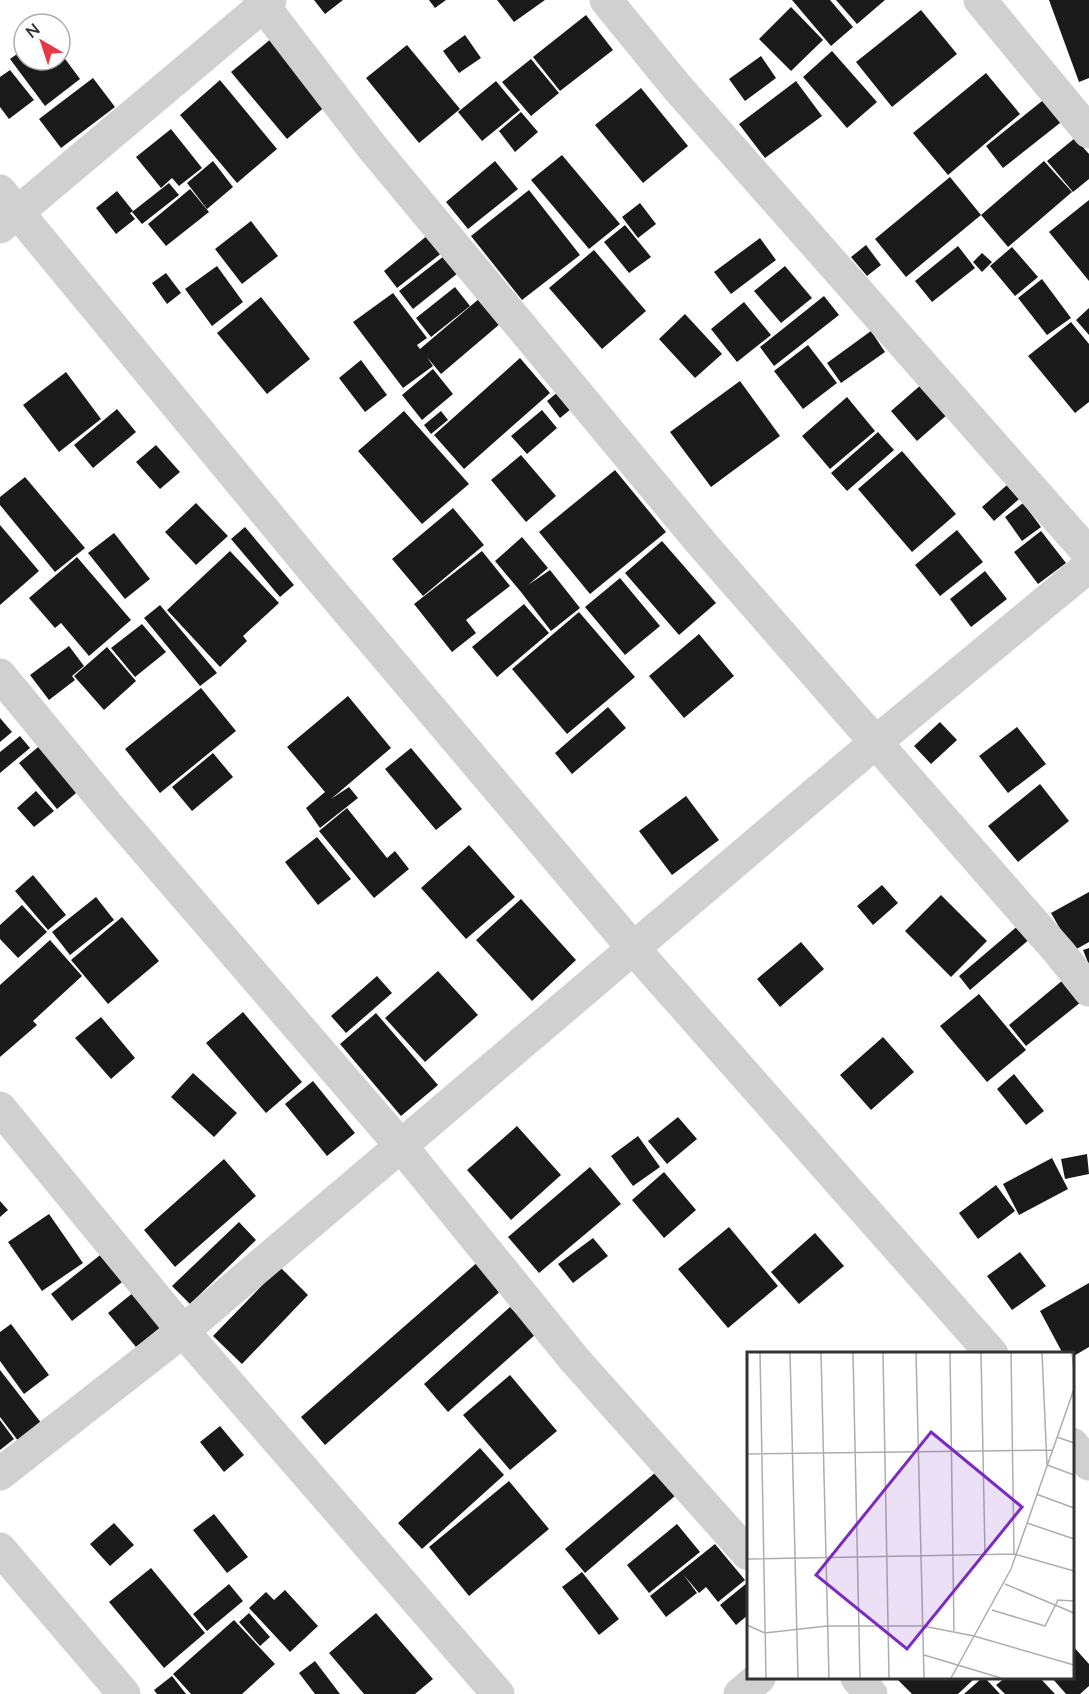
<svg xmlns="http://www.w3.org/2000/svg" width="1089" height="1694" viewBox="0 0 1089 1694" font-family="Lato,sans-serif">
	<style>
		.building { fill: #1a1a1a }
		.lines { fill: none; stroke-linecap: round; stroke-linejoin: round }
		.street { stroke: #d0d0d0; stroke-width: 33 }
		.inset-road { fill: none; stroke: #adadad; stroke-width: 1.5 }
		.view { fill: #7b2cbf; fill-opacity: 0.15; stroke: #7b2cbf; stroke-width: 3 }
		.inset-edge { fill: none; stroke: #333; stroke-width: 3 }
	</style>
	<rect width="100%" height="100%" fill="#fff"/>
	<path class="building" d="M314 0H343L325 14Z
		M429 0H446L435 8Z
		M497 0H545L514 22Z
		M792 0H830L853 27 831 46Z
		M836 0H885L857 24Z
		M1049 0H1089V78L1079 82Z
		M791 7 823 40 791 71 759 39Z
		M921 10 957 54 892 107 856 62Z
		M586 15 613 50 560 91 533 57Z
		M465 35 481 58 459 73 443 51Z
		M272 38 327 105 287 139 231 72Z
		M407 45 460 109 419 143 366 78Z
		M24 49V60H60V52L80 79 45 106 10 59Z
		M832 51 877 102 847 128 803 77Z
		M761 56 776 78 745 101 729 79Z
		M531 59 559 93 531 116 502 82Z
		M10 70 34 100 9 119 0 107V77Z
		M986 73 1020 114 948 175 913 133Z
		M93 78 115 107 61 148 39 119Z
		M220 80 277 149 237 183 180 115Z
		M496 81 520 110 482 141 458 112Z
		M796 81 822 116 765 158 739 124Z
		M641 88 688 146 643 183 595 125Z
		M1047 97 1065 119 1003 168 986 146Z
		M521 112 538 132 515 152 499 131Z
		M171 129 202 168 179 186 172 178 161 188 136 157Z
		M1075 138 1089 154V179L1073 192 1047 161Z
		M562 155 620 224 589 249 531 180Z
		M213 161 233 187 207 209 187 183Z
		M495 161 518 189 468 229 446 202Z
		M1044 161 1072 192 1008 247 981 215 906 277 875 239 950 177 981 215Z
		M169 183 179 195 142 224 132 212Z
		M190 189 209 212 166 246 148 224Z
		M529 190 580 255 522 300 471 236Z
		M117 191 133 211 130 213 135 219 116 234 96 208Z
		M1089 200V281L1049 232Z
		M640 203 656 224 638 238 622 217Z
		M251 221 278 256 242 284 215 249Z
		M625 225 651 257 629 273 604 242Z
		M428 235 443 252 397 288 384 271Z
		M760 238 776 260 731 294 714 272Z
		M866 245 881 265 867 276 851 257Z
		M958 246 975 268 932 302 915 281Z
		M1012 247 1038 277 1015 296 990 266Z
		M594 250 646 311 602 349 549 288Z
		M982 253 992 262 982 272 973 262Z
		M444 256 458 273 413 309 399 291Z
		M217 266 243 302 212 326 185 289Z
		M785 266 812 298 781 323 754 291Z
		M166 273 181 293 167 304 152 283Z
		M1042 279 1071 318 1047 335 1018 298Z
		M455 287 470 306 431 337 416 318Z
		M393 293 427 338 417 345 420 349 480 298 501 323 441 374 427 357 433 366 403 388 353 322Z
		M824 296 839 315 774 366 760 347Z
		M261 297 310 359 267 394 217 333Z
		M744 302 771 335 737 362 711 329Z
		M1089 308V335L1076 320Z
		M685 314 722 354 695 378 659 339Z
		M1071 322 1089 344V402L1075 413 1028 356Z
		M871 331 885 352 841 383 827 363Z
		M808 345 837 383 803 409 774 371Z
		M520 358 550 393 464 469 434 435Z
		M361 360 387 395 365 412 339 378Z
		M433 369 453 394 422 420 402 395Z
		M66 372 101 419 59 452 23 405Z
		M740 381 780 436 711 487 670 432Z
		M922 384 948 414 917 441 891 411Z
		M558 392 571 409 560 418 547 401Z
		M847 397 875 431 830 469 802 436Z
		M117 409 136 432 93 468 74 445Z
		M542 410 557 428 527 454 511 436Z
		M404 411 469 484 422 524 358 451Z
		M441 411 448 420 431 434 424 425Z
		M878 432 894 450 847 491 831 473Z
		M156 445 180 472 160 489 136 462Z
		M902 451 956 514 912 552 858 489Z
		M521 455 556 496 526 522 491 480Z
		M615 470 666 532 590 594 539 532Z
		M25 477 85 548 55 572 0 505V497Z
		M1007 485 1019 499 994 521 982 507Z
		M196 503 228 536 196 565 165 532Z
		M1023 503 1041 527 1022 541 1005 517Z
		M453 508 484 545 423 596 392 559Z
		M0 525 39 571 0 605Z
		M245 527 294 585 280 597 231 539Z
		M957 530 983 562 940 596 915 565Z
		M1041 531 1066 563 1038 584 1014 552Z
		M114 533 150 579 125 599 88 553Z
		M522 537 548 568 528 585 550 570 580 608 551 631 521 592 495 561Z
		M662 541 716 603 679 635 625 573Z
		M230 551 279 603 243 636 247 641 220 667 167 610Z
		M482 551 510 586 466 620 476 633 452 652 414 604Z
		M77 557 131 620 89 656 61 623 55 628 29 598Z
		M985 571 1007 599 971 627 950 599Z
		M620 578 660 626 625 655 585 607Z
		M524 604 549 633 497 677 472 647Z
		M160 605 217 673 200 686 144 618Z
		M579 612 635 677 567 734 512 669Z
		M142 624 166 652 135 677 111 648Z
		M699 634 734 676 684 718 649 676Z
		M69 646 84 666 72 676 75 680 49 700 30 675Z
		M107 647 136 681 104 710 74 676Z
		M201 688 236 731 160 793 125 749Z
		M348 696 391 748 331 799 349 787 358 798 320 828 306 808 325 792 287 747Z
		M608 707 626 728 572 774 555 753Z
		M0 718 12 732 0 742Z
		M940 722 957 740 931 764 914 746Z
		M1017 727 1046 764 1008 793 979 756Z
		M20 736 30 748 0 773V752Z
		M43 743 82 788 57 809 19 763Z
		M411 748 462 809 436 830 385 769Z
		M213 753 233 777 192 811 172 787Z
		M1040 784 1069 821 1018 862 988 826Z
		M36 791 54 811 34 827 17 808Z
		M686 796 719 840 672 875 639 831Z
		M347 808 387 858 395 851 409 869 374 898 319 831Z
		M317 837 351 879 318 905 285 862Z
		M469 845 515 897 466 939 421 888Z
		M33 875 66 915 48 930 15 891Z
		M882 885 898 903 873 925 857 906Z
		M1089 892V942L1073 951 1051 913Z
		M941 895 987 941 951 977 905 931Z
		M96 897 114 920 70 955 52 932Z
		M521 899 576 960 532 1001 476 940Z
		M22 905 47 932 18 958 0 939V925Z
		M122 917 159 961 108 1004 71 960Z
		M1019 925 1031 938 970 990 959 976Z
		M50 940 82 976 33 1021 37 1025 0 1057V985Z
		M801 942 824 969 780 1007 757 979Z
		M1089 948V965L1083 950Z
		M438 971 478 1015 425 1062 385 1018Z
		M377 976 392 993 346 1033 331 1016Z
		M1063 980 1081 1002 1026 1046 1009 1025Z
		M979 994 1026 1050 987 1082 940 1026Z
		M243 1012 302 1082 266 1113 206 1043Z
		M376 1013 438 1085 401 1116 340 1044Z
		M101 1017 135 1058 111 1079 75 1038Z
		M883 1037 914 1072 871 1110 840 1075Z
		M193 1073 237 1113 214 1137 171 1097Z
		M1014 1074 1044 1111 1026 1125 997 1089Z
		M313 1081 355 1133 327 1156 285 1104Z
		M678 1117 697 1139 667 1164 648 1141Z
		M517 1126 561 1175 511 1220 467 1170Z
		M638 1136 660 1167 633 1186 611 1156Z
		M1087 1154 1089 1174 1065 1179 1061 1159Z
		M1052 1158 1068 1189 1019 1215 1003 1184Z
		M224 1159 256 1196 175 1267 144 1230Z
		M590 1167 621 1204 539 1273 508 1237Z
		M664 1172 696 1210 664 1238 632 1200Z
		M996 1185 1015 1211 978 1239 959 1213Z
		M0 1201 8 1210 0 1217Z
		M49 1214 83 1263 42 1291 8 1242Z
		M239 1222 256 1240 190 1304 172 1286Z
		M729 1227 778 1286 728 1328 678 1269Z
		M815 1233 844 1266 799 1304 771 1272Z
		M593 1238 608 1256 573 1283 558 1264Z
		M104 1252 126 1279 72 1321 51 1294Z
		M1020 1252 1046 1286 1012 1310 987 1276Z
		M480 1260 504 1288 325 1445 301 1417Z
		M280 1267 308 1295 242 1364 213 1336Z
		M1089 1283V1347L1072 1357V1354H1063L1040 1311Z
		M139 1288 167 1322 136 1347 108 1313Z
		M510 1307 536 1334 448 1412 424 1384Z
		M11 1324 49 1375 24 1394 0 1361V1332Z
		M0 1370 42 1424 19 1442 0 1417Z
		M510 1375 557 1431 510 1470 463 1415Z
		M0 1420 14 1439 0 1450Z
		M220 1426 244 1455 224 1472 200 1442Z
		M480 1448 504 1475 422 1549 398 1523Z
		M656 1472 676 1495 585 1573 565 1549Z
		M509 1481 549 1529 469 1596 429 1547Z
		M214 1514 248 1557 227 1573 193 1530Z
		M114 1523 134 1545 110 1566 90 1544Z
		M677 1524 700 1552 649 1593 627 1565Z
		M715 1544 745 1580 718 1602 706 1587 699 1593 683 1574 697 1593 666 1617 650 1596Z
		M151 1568 205 1633 164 1668 109 1602Z
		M582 1572 619 1619 599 1635 562 1587Z
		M747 1583 748 1615 736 1625 720 1605Z
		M229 1584 243 1601 207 1631 193 1614Z
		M285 1590 318 1626 290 1652 249 1608 266 1592 274 1600Z
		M249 1613 270 1637 260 1646 239 1622Z
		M376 1613 433 1679 415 1694H364L329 1653Z
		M234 1620 275 1664 242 1694H191L173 1674Z
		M1072 1645 1089 1664V1686L1080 1694H1066L1052 1678H1072Z
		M315 1661 340 1694H315L299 1673Z
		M172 1676 186 1694H157L154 1690Z
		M896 1678H975L958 1694H912Z
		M982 1678H985L1000 1694H964Z
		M1005 1678H1040L1055 1694H1005L996 1685Z"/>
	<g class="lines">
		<path class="street" d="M259 0 372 147 703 545 1059 952 1089 990
			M606 0 676 86 1089 554
			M980 0 1089 132
			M0 191 314 571 633 948 992 1354
			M0 227 270 0
			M0 675 108 806 401 1146 574 1359 748 1554
			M0 1108 183 1331 498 1694
			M1072 1444 1089 1464
			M0 1474 183 1331 876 742 1089 566
			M0 1549 124 1694
			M857 1678 871 1694
			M740 1694 759 1678"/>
	</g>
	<g transform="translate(747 1352)">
		<rect width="327" height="327" fill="#fff"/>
		<path class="inset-road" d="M13 1 19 326M43 1 51 326M74 1 82 326M106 1 113 326M136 1 142 326M169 1 177 326M203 1 207 279M234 1 238 202M264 1 267 202M295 1 300 113 327 123M325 1 327 19M310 85 327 91M0 102 306 98M289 142 327 156M280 171 327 187M0 207 267 202 327 219M258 232 327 261M245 258 298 274 311 248 327 249M0 273 18 281 80 274H176L227 284 327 313M177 303 254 326M204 326 264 217 327 37"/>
		<path class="view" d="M184 80 275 155 160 297 69 223Z"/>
		<rect width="327" height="327" class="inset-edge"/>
	</g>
	<g transform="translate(42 42) rotate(321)"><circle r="28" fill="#ffffff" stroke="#adadad" stroke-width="1.5"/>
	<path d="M0-4.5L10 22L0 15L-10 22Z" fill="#e63946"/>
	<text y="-9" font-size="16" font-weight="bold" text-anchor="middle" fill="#333333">N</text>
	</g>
</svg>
